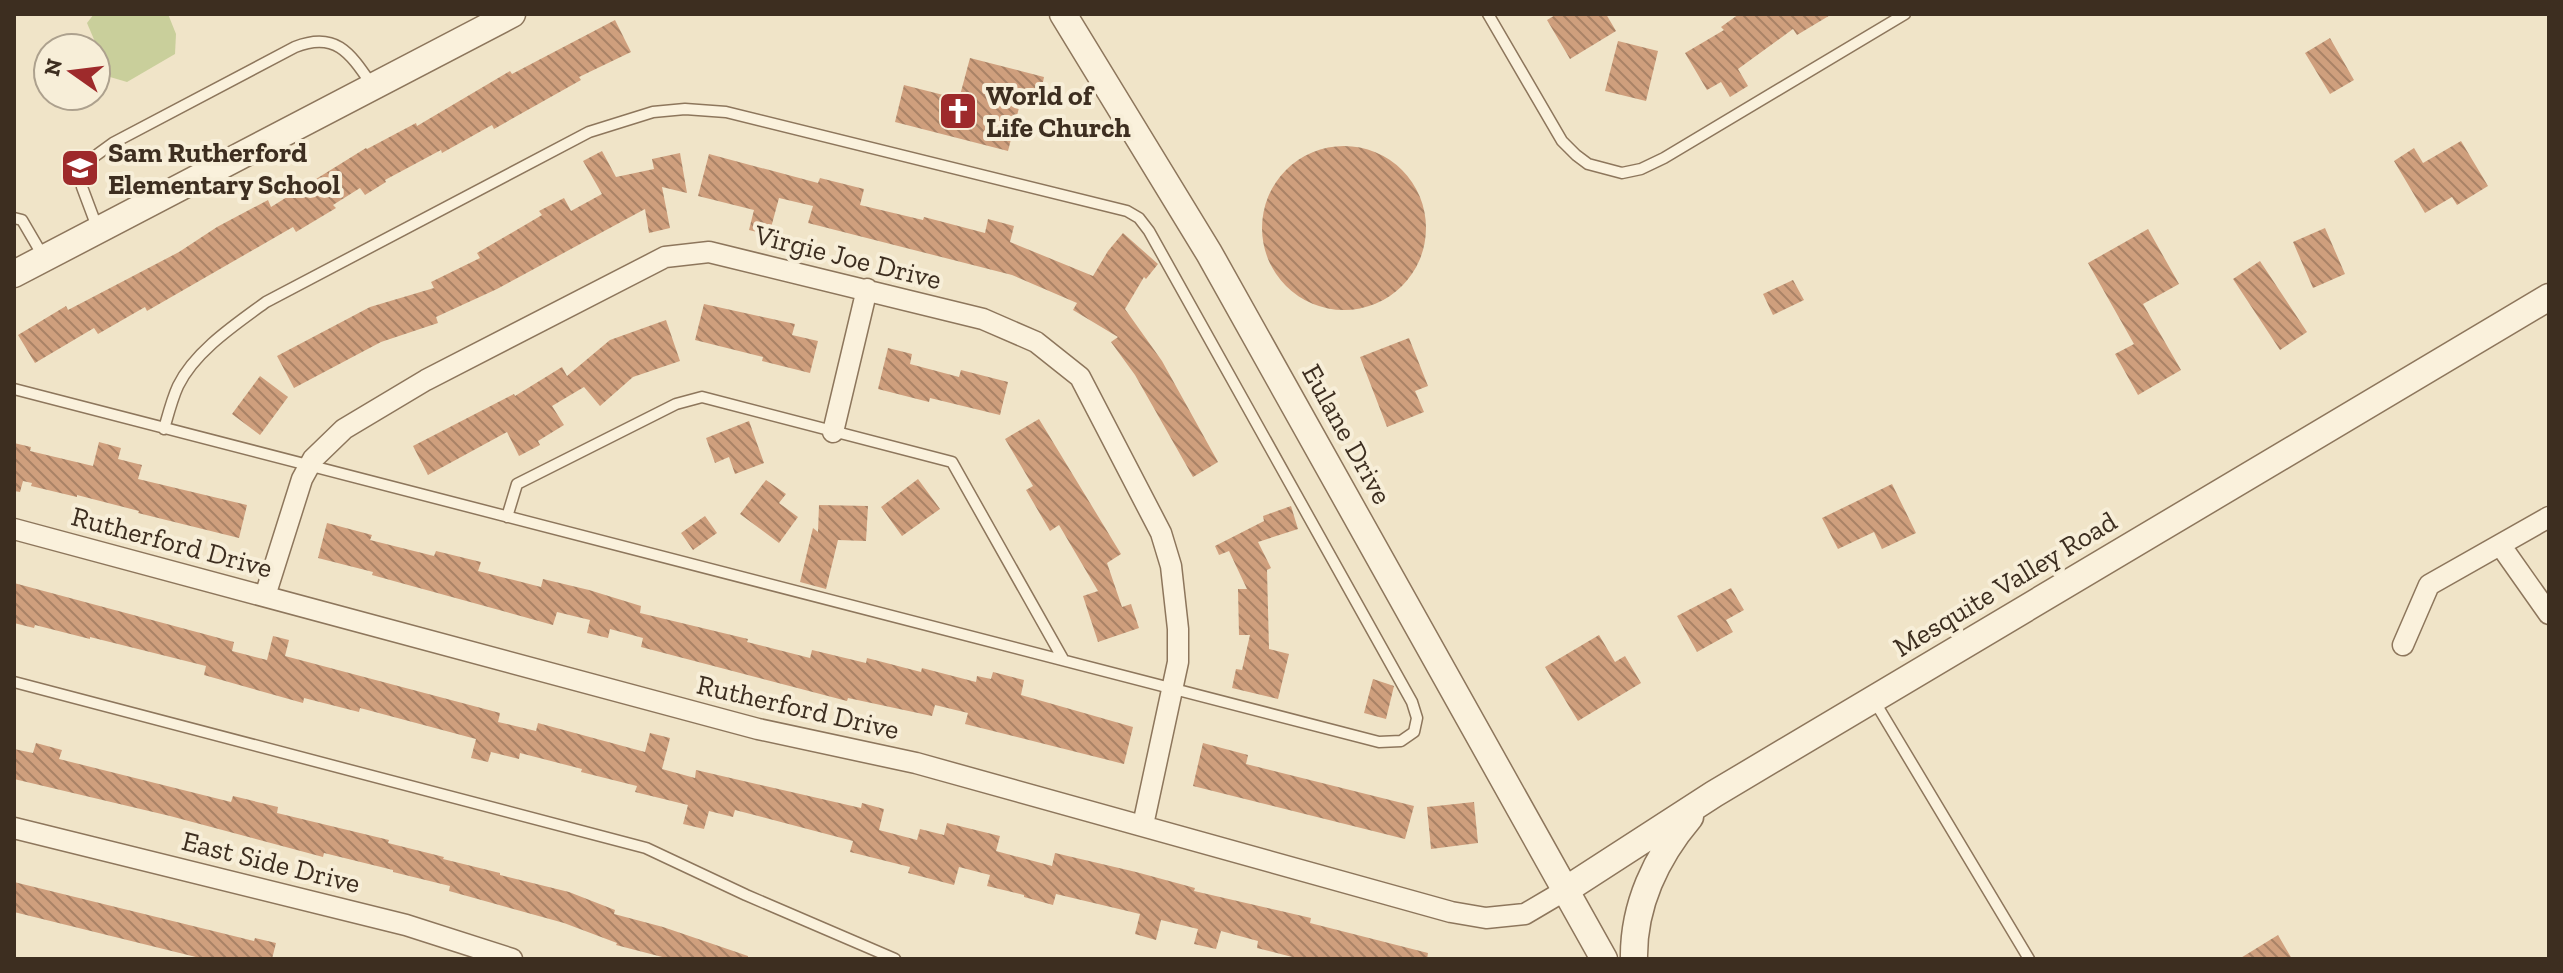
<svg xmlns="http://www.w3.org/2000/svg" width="2563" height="973" viewBox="0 0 2563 973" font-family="'Zilla Slab',serif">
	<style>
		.grass { fill: #c9cf9b }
		.building { fill: url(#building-back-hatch) }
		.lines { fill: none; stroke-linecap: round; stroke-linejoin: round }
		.service-casing { stroke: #8d765c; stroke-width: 13 }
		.minor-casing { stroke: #8d765c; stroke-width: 23 }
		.tertiary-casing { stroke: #8d765c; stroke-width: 29 }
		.service { stroke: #faf1dc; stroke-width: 10 }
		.minor { stroke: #faf1dc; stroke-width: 20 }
		.tertiary { stroke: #faf1dc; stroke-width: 26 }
		.labels { text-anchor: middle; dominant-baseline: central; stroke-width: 8; stroke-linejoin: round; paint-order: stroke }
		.poi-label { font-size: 28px; font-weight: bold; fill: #3d2e20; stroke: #f7eed8; text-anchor: start }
		.street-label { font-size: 28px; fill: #3d2e20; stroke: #f7eed8 }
	</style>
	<defs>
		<pattern id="building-back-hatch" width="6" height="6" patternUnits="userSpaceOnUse" patternTransform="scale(2)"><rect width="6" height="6" fill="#cf9f7d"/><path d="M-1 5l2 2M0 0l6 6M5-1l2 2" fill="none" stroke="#a98266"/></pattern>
	</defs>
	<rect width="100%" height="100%" fill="#f0e4c8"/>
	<path class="grass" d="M94 14H168L176 34 175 54 127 82 110 77 87 23Z"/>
	<path class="building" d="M1557 14H1606L1616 31 1570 59 1547 20Z
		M1739 14H1832L1797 35 1793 29 1738 69 1748 86 1730 97 1721 82 1707 90 1685 53 1724 30 1721 27Z
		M615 20 631 52 579 77 581 80 494 129 492 125 442 153 441 150 385 180 386 182 365 195 360 188 333 205 336 208 296 232 293 227 147 311 145 307 98 334 94 328 35 363 18 335 66 306 68 310 179 252 217 227 268 200 271 207 366 148 367 149 416 123 417 126 510 71 512 74Z
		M2330 38 2354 80 2330 94 2305 53Z
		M1618 41 1658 51 1646 101 1605 91Z
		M970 58 1044 77 1039 101 1022 96 1008 151 895 122 904 85 959 99Z
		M2461 141 2488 186 2457 205 2452 197 2425 213 2394 161 2414 148 2423 163Z
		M1262 228a82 82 0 1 1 164 0a82 82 0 1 1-164 0Z
		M602 151 616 177 654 169 652 159 680 153 687 193 662 187 670 228 649 233 645 209 497 289 436 317 438 323 381 342 294 388 277 356 370 307 434 288 431 282 480 258 477 253 542 215 539 211 564 198 571 211 602 194 583 161Z
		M709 154 818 183 820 178 864 189 860 205 923 220 924 217 985 233 988 219 1014 226 1010 242 1093 276 1108 251 1123 233 1158 264 1146 279 1144 277 1125 309 1162 361 1218 462 1193 477 1135 375 1111 342 1118 337 1073 310 1077 303 1012 275 808 223 813 206 779 198 769 235 749 230 754 210 698 196Z
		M2325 228 2345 274 2313 288 2293 242Z
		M2148 229 2179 284 2143 304 2181 370 2138 395 2115 354 2134 344 2088 263Z
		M2260 261 2307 332 2280 350 2233 279Z
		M1793 280 1804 300 1773 315 1763 294Z
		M704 304 795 324 792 335 818 341 810 373 762 361 763 357 695 340Z
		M666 320 680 361 633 377 600 406 584 387 552 406 564 425 538 441 540 445 519 456 507 432 428 475 413 446 514 394 515 396 562 367 567 376 610 340Z
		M1409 338 1428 386 1415 391 1424 412 1387 427 1360 357Z
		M888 348 912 354 910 364 959 377 961 370 1008 382 1000 415 930 398 929 402 878 389Z
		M260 376 288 397 260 435 232 414Z
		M1039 419 1121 554 1107 563 1122 607 1131 604 1139 628 1098 642 1083 596 1098 591 1059 525 1050 531 1026 490 1033 486 1005 439Z
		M749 421 764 463 735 474 729 457 715 463 706 438Z
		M99 442 121 448 118 459 142 465 138 479 247 505 239 538 138 513 139 511 77 495V497L31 486 32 483 23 481 20 492 14 491V443L31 447 30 451 93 466Z
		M918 479 940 509 902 536 881 507Z
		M766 480 786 494 779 503 798 517 779 543 740 514Z
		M1892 484 1916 533 1882 549 1874 532 1838 549 1822 518Z
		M819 505 868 506 866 541 838 540 826 589 800 582 813 528 818 532Z
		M1291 506 1298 529 1258 542 1271 568 1267 570 1269 649 1289 654 1278 699 1232 688 1236 669 1242 670 1250 635H1239L1238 589H1247L1229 551 1219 555 1215 546 1264 521 1263 516Z
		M705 516 717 533 693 550 681 533Z
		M327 523 372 535 370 540 434 556 436 551 481 562 478 571 541 587 543 579 589 590 641 606 640 613 748 639 747 642 810 658 812 650 866 663 867 658 921 672 922 668 976 682 977 676 991 679 993 672 1024 680 1021 695 1133 727 1124 764 965 724 968 713 935 705 932 716 848 698 847 701 641 647 643 638 610 629 608 638 587 633 590 620 557 612 553 625 372 575 373 572 318 558Z
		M14 583 234 642 232 651 267 660 273 636 289 640 285 656 500 713 498 722 536 731 538 723 645 752 650 733 670 738 662 769 695 778 696 770 861 808 862 803 884 809 879 830 917 840 920 829 944 835 947 823 1000 836 996 851 1052 866 1055 853 1136 872 1195 888 1194 891 1311 918 1310 923 1428 953 1427 959H1300L1257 948 1258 941 1221 931 1216 949 1194 944 1198 929 1161 920 1156 940 1135 934 1140 914 1056 894 1053 905 1024 897V895L987 886 990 875 959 867 954 885 908 873 910 867 850 852 853 841 735 810 733 817 709 811 704 829 683 824 688 805 635 792 637 786 581 772 582 769 520 753 519 759 491 752 488 762 471 758 476 739 360 708 359 712 304 698 303 703 204 675 206 666 90 637V639L35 625 34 628 14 623Z
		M1731 588 1744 610 1726 620 1733 632 1697 652 1677 616Z
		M1599 635 1615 662 1625 656 1641 683 1578 721 1545 667Z
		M1373 679 1394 686 1386 719 1364 713Z
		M36 743 62 750 59 759 231 802 233 796 278 807 277 813 389 840 388 843 444 857 443 859 500 873V875L569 892 615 910 614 914 663 927 748 956V959H670L616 945 617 943 564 923 449 891 450 886 393 872V870L324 853 323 857 170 816 14 779V749L33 753Z
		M1203 743 1248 755 1246 764 1414 806 1405 839 1193 786Z
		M1474 802 1478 843 1431 849 1427 807Z
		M14 882 254 941 255 938 276 943 272 959H204L14 912Z
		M2278 935 2292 959H2239Z"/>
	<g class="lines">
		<defs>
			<path id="service" d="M1488 14 1562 141 1576 155 1588 164 1622 173 1641 169 1664 158 1905 14
				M14 218 22 220 43 256
				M97 227 82 187 91 159 113 143 295 47C336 31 350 53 372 85
				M14 389 1379 742 1401 741 1414 732 1417 718 1412 702 1149 231 1139 218 1127 211 726 112 685 109 653 112 589 132 266 302C236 324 195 351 178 386 172 399 168 415 164 429
				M507 517 517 484 676 404 702 397 952 462 1063 659
				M14 682 646 848 746 895 895 959
				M1875 702 2029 959"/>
			<path id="minor" d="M833 432 867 289
				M14 529 758 729 916 763 1451 912 1486 918 1525 914 1564 891
				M2501 546 2549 614
				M265 596 302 479 313 459 344 429 426 380 665 257 709 252 983 319 1036 342 1080 377 1161 533 1171 566 1178 629V662L1143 825
				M2403 645 2429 585 2549 517
				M14 828 406 925 512 959"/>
			<path id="tertiary" d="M1063 14 1209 253 1604 959
				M14 274 512 14
				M1564 891 1714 794 2549 297
				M1634 959C1633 906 1656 857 1690 817"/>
		</defs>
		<use href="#service" class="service-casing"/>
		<use href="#minor" class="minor-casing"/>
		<use href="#tertiary" class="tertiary-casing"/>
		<use href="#service" class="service"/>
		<use href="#minor" class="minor"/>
		<use href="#tertiary" class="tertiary"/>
	</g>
	<defs>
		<symbol id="church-square" viewBox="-11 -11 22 22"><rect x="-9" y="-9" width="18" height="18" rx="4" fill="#9e2a2b" stroke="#f7eed8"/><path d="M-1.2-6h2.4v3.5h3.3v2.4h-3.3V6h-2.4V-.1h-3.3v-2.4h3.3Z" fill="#fff"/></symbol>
		<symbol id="school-square" viewBox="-11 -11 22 22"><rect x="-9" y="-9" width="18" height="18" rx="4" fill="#9e2a2b" stroke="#f7eed8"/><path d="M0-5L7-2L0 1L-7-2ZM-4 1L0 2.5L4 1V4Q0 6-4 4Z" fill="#fff"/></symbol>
	</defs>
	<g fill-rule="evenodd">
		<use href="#church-square" x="936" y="89" width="44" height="44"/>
		<use href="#school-square" x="58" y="146" width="44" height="44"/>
	</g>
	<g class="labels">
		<g class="poi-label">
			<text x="986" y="95">World of<tspan x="986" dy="32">Life Church</tspan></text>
			<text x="108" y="152">Sam Rutherford<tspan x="108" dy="32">Elementary School</tspan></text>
		</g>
		<g class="street-label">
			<text transform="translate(848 257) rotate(14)">Virgie Joe Drive</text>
			<text transform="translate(1347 434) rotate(61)">Eulane Drive</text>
			<text transform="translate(172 542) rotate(15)">Rutherford Drive</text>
			<text transform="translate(2005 584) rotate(-31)">Mesquite Valley Road</text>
			<text transform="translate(798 707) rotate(13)">Rutherford Drive</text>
			<text transform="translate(271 862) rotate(14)">East Side Drive</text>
		</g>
	</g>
	<rect width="2563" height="973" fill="none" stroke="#3d2e20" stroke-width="32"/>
	<g transform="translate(72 72) rotate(284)"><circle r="38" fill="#f7eed8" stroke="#ada18e" stroke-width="2"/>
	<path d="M0-6L14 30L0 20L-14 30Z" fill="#9e2a2b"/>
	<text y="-12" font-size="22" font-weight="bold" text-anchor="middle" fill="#3d2e20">N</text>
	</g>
</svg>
